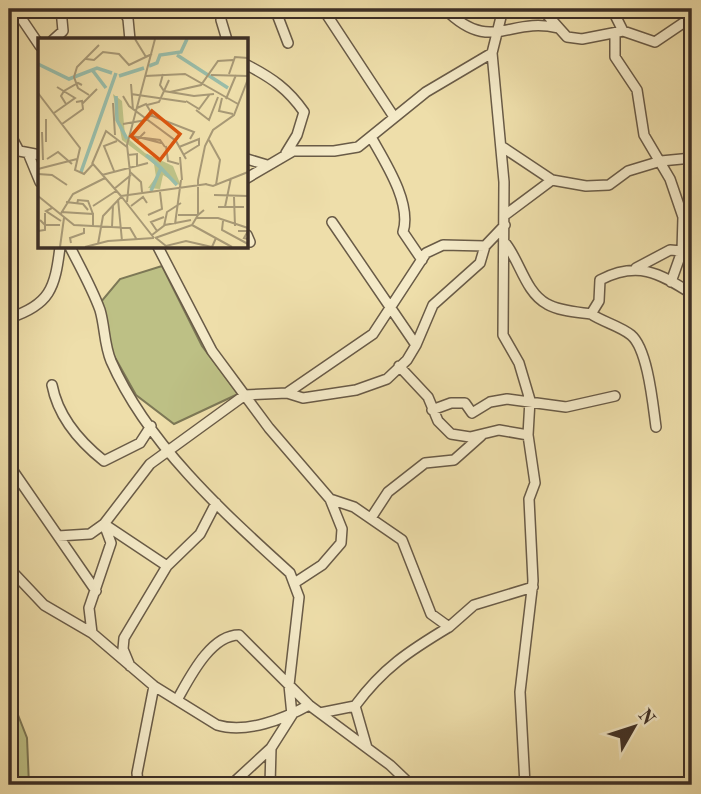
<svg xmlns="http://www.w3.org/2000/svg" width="701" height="794" viewBox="0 0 701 794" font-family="'Old Standard TT',serif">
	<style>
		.green { fill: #bdc085; stroke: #7d7856; stroke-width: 2 }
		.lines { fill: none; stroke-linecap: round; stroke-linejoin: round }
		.street-casing { stroke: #695b47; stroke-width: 12 }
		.street { stroke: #f4eac8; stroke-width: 9 }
		.inset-river { fill: none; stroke: #99bca8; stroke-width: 3.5 }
		.inset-road { fill: none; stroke: #a79875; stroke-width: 2 }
		.view { fill: #d7550f; fill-opacity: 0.15; stroke: #d7550f; stroke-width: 3.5 }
		.inset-edge { fill: none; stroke: #3d2f26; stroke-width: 3.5 }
	</style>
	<rect width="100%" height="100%" fill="#eedeaa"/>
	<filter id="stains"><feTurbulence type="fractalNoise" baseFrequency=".00286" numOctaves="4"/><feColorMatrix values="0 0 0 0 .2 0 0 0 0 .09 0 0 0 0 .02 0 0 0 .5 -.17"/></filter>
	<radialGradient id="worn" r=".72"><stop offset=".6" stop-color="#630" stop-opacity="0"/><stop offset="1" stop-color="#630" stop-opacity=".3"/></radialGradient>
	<path class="green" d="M162 266 202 346 238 394 174 424 136 395 108 345 100 303 120 279Z
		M9 692 27 738 29 785H9Z"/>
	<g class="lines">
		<defs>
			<path id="street" d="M15 9 40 46
				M123 9 128 19 130 40
				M222 9 221 20 227 40
				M275 9 288 43
				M323 9 394 117
				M445 9C491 55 509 16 558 28
				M503 9 492 53 504 182 503 335 519 363 530 400 528 435 535 483 529 499 533 581 520 692 525 785
				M542 9 567 37 582 39 623 31 655 42 692 17
				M612 9 623 31
				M615 33V57L637 90 644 135 670 179 683 217 682 251 671 282
				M53 40 63 31 61 9
				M247 65C272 78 288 89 304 112L297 135 286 153
				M9 132 19 151
				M371 137C385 162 412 203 403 232L422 260
				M501 146 552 180 586 186 609 185 628 171 661 161 692 158
				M9 149 40 155
				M28 153 40 182
				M247 159 267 165
				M247 178 293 151H334L358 147 426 92 492 53
				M505 215 552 180
				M332 222 416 345
				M247 235 250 242
				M506 244C520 262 526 293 547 304 559 311 577 312 591 314L599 301 600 280C637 261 658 272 692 294
				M70 247C80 267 92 288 100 310 105 327 104 344 111 361 148 445 224 513 290 573L299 597 289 685 292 715 271 748 270 785
				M158 247 212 351 269 428 330 499 342 529 341 543 322 565 296 582
				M636 268 670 250 682 251
				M591 314C603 322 620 326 631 335 648 349 653 406 656 427
				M9 318C50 305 55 288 60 247
				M399 366 428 397 438 421 451 434 470 437 499 430 528 435
				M52 385C58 416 80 442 104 461L140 443 151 426
				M287 393 303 398 356 390 387 379 407 360 416 345 433 305 480 263 485 246 505 225
				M432 410 451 403H465L472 413 490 402 507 399 566 407 615 396
				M9 465 96 591
				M330 499 354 507 402 540 431 614 449 627 474 605 533 587
				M371 518 388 492 425 463 454 460 481 436
				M104 524 111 543 89 608 92 633 154 686 217 725C246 734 284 719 309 705
				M104 524 167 566 200 534 216 503
				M58 536 90 534 104 524 150 464 245 395 287 393 373 334 426 253 443 245 485 246
				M9 568 44 605 92 633
				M130 666 123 649 124 638 167 566
				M177 700C189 679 210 635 239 635L309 705 390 765 411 785
				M355 706 367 748
				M320 713 355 706C383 668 409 651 449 627
				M138 785 137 773 154 686
				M231 785 271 748"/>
		</defs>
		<use href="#street" class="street-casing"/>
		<use href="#street" class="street"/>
	</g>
	<g transform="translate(38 38)">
		<rect width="210" height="210" fill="#eedeaa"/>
		<path d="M75 56 84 63 87 98 107 115 135 128 143 148 125 137 122 151 110 150 118 139 116 126 84 102Z" fill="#bdc085"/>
		<path class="inset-river" d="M139 17 190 50M0 26 31 41 59 30 74 35M111 28 119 25 122 17 143 14 149 1M55 33 68 50M81 38 106 30M78 58 79 82 89 101M108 117 123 130 113 153M123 130 139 147M43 134 78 35"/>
		<path class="inset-road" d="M97 1 108 19M48 21 56 22 65 14 81 16 91 27 114 16M125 36 122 47 126 53 156 58 176 56M191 36 197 19 210 20M173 37 210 38M107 38 147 36 200 66M93 46 95 72M132 54 163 47 180 23 195 22M0 55 42 110 37 132 46 136 55 126 83 158M93 56 148 64M51 57 40 50 36 39 39 29 61 7M85 58 91 68 138 103 148 121M184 60 181 73 195 76M188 61 198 37M148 63 161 71 172 56M75 65 77 97M28 66 23 58 26 53 40 45 44 47M44 66 59 51M109 67 121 64 131 42M158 72 171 82 180 59M16 75 37 60 19 49M112 77 156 94 152 101M24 86 45 71 44 63 38 64M85 86 108 82 114 76 108 66 99 70M4 94 5 122M91 98 122 102 127 109M100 99 123 105M171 102 182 122 178 147M8 104V81M105 108 98 103 107 94M128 108 130 123 141 126M141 109 161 101V107L145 117M90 117 99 116V128M142 119 144 142M9 121 20 114 34 126M54 126 68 93 89 109M0 131 39 121M76 133 66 108 79 103M0 136 14 137 29 147M64 137 110 125M167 146 175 148 210 134M76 151 93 137M104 154 103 144 92 134 89 107 117 1M176 157 210 158M0 158 36 187 92 190 99 202M83 158 169 146M83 158 116 200M196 159 197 188M80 161 84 203M28 164 45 166 50 172M89 164 92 134M39 166 40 162 50 163 55 176M55 168 78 153M93 168 105 159 109 165M180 169H206M187 169 193 140M14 170 8 173 23 183M23 174 55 176V188M22 177 35 156 67 140M110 177 124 171 122 154M140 177H160L166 172M159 180H180L210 190M2 182 7 187H22M185 183 184 192 210 206M137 186 143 142M154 187 194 209M154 187 160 177V142L167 108 175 92 196 77 210 41M126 188 129 174 143 165M74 189 75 167M0 193 7 192V175M119 193 113 184 126 179M200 193H210L206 200 210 201M114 197 127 187 153 182M117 200 154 187M118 200 128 208 148 203 174 209 178 200M33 205 32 200 46 195V190M60 206 65 178 83 159M22 209 26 180M47 209 70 203 116 200"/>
		<path class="view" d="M114 73 142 96 122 122 93 98Z"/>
		<rect width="210" height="210" class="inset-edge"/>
	</g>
	<rect width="701" height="794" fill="none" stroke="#eedeaa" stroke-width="35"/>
	<rect x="10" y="10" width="680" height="773" fill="none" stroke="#3d2f26" stroke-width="3.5"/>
	<rect x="18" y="18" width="666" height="759" fill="none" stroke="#3d2f26" stroke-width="2"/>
	<g transform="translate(634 727) rotate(51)" stroke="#f4eac8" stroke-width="5" paint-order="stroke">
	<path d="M0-5L12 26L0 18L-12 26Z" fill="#3d2f26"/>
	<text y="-10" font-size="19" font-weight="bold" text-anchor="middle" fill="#3d2f26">N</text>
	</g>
	<rect width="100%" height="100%" filter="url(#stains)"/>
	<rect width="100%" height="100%" fill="url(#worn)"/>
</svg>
